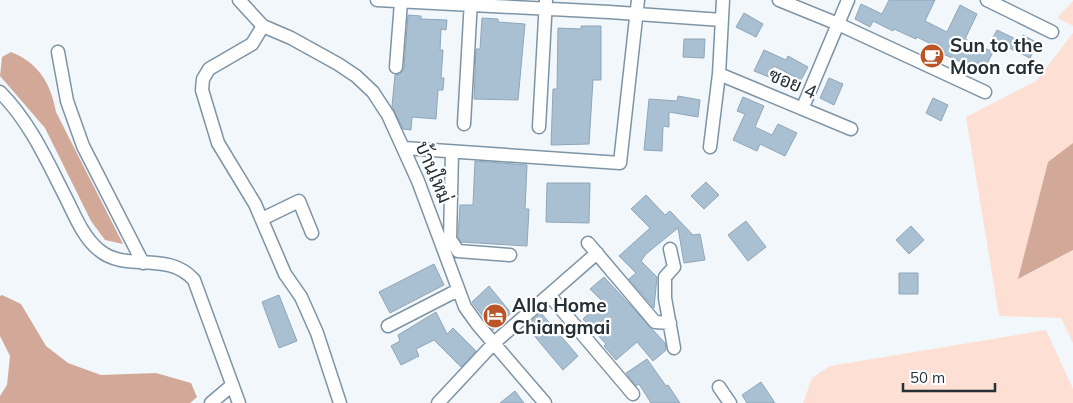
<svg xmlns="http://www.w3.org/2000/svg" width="1073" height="403" viewBox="0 0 1073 403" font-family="Mulish,Sarabun,sans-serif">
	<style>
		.green { fill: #fedfd3 }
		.water { fill: #d2a898 }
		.building { fill: #a8c0d2; stroke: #8fa6b9 }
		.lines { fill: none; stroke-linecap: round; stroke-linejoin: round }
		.street-casing { stroke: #7d94a6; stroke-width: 15 }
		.street { stroke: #fff; stroke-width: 12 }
		.labels { text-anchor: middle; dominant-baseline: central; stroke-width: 4.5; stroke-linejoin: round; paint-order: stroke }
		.poi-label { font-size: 19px; font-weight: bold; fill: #252f36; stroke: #fff; text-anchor: start }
		.street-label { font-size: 19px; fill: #252f36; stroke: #fff }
	</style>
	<rect width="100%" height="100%" fill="#f2f7fb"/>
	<path class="green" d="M1073 1V26L1057 18Z
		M1073 33V143L1048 162 1019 279 1073 250V343L1061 318 999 316 966 117 1036 81Z
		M1046 330 1073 389V403H803L812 378 830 366Z"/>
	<path class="water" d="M11 52C39 63 51 84 56 112L123 244 105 240 91 221 45 128 0 76 2 57Z
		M1073 143V250L1018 279 1048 162Z
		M2 295 21 304 46 346 68 363 101 375 156 373 191 383 197 397 190 403H0V396L7 385 10 356 0 336V296Z"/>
	<path class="building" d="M889 0H935L925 21 947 32 960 5 977 14 965 39 993 52 983 72 941 53 943 50 917 37 916 39 894 29 893 31 873 21 870 27 855 19 861 4 882 14Z
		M744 13 763 24 756 37 736 27Z
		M408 15 421 16V19L447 20 446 30 441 29 440 50H443L441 78H444L443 90H438L436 119 412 117 411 130 403 129 392 106 395 75 400 74 404 68Z
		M482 18 498 19V22L525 24 518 100 474 99 476 49H480Z
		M581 26H601V80H593L589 144 551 145 553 89H557L558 28 581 29Z
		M997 30 1020 41 1023 35 1038 43 1030 58 1007 47 1004 52 989 45Z
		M684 39H705L704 58 683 57Z
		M764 50 786 60 788 56 808 67 801 80 774 66 769 77 754 71Z
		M829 78 843 84 834 105 820 98Z
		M678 96 700 100 698 117 669 112V127L663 126 662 151 644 150 649 99 677 101Z
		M743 97 764 106 755 127 772 135 778 124 797 133 785 156 760 144 757 151 733 140 745 114 737 111Z
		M933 98 948 105 941 121 926 113Z
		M475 161 527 165 525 209H529L527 246 461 242 458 237 460 205H473Z
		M706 182 719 195 704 209 691 196Z
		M547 183H590L589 223 546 222Z
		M646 195 665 215 670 211 693 235 700 234 705 260 684 263 678 228 646 254 641 261 657 277 654 308 629 279 636 273 619 256 650 228 631 209Z
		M746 221 766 247 748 261 728 235Z
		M911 226 924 240 909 254 896 240Z
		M434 264 444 285 390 313 379 292Z
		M899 273H918V294H899Z
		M604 277 665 343 666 350 653 361 637 342 616 360 604 346 606 344 583 319 602 301 590 289Z
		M489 286 511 313 493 330 472 302Z
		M279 295 297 341 279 348 262 302Z
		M436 312 447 334 453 328 476 351 461 367 434 340 416 349 419 356 401 365 391 346 400 341 398 335Z
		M541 313 578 356 563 370 526 326Z
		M647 359 666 386 668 385 680 403H651L639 384 636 386 626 373Z
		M761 382 775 403H747L742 395Z
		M515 391 524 403H500Z"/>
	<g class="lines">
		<defs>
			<path id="street" d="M239 0 263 26 291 38 338 64 356 76 373 92 388 115 418 181 465 307 478 325 545 403
				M377 0 609 12 722 20
				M779 0 838 24 985 92
				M987 0 1052 32
				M263 26 252 44 209 69 203 79 202 90 218 143 255 204 285 274 301 297 317 333 340 403
				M58 52 67 101 83 146 143 263
				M396 67 401 2
				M719 74 851 129
				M0 92C30 122 47 161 66 198 75 216 83 237 99 250 126 273 168 250 194 280L239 403
				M803 107 848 0
				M464 124 471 0
				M539 127 546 0
				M710 147 719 74 723 0
				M404 148 620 163 638 0
				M452 152 450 239 458 251 510 255
				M262 219 299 201 312 233
				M588 243 655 322 670 323
				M670 249 674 267 665 277V298L674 348
				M550 296 633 394
				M388 326 458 290
				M719 387 730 403
				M211 403 231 386
				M438 403 494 343 597 253"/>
		</defs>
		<use href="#street" class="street-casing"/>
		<use href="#street" class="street"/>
	</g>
	<defs>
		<symbol id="cafe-disc" viewBox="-11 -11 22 22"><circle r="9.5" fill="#bb5528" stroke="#fff"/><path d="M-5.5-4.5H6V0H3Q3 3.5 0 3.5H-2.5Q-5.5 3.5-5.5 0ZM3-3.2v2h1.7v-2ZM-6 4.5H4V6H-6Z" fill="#fff"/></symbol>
		<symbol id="hotel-disc" viewBox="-11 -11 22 22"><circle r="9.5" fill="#bb5528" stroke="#fff"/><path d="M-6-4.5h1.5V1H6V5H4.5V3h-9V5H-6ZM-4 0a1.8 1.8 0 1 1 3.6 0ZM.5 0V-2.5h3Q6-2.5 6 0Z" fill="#fff"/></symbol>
	</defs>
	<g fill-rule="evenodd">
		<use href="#cafe-disc" x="918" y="42" width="28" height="28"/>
		<use href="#hotel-disc" x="481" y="302" width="28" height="28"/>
	</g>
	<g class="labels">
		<g class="poi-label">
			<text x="950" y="45">Sun to the<tspan x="950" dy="22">Moon cafe</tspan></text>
			<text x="512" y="305">Alla Home<tspan x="512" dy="22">Chiangmai</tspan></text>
		</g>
		<g class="street-label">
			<text transform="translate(793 83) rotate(23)">ซอย 4</text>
			<text transform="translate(434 172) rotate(67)">บ้านใหม่</text>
		</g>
	</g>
	<path d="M903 383v8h92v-8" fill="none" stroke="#252f36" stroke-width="2.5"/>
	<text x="910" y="383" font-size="15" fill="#252f36" stroke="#ffffff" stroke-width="4" paint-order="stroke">50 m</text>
</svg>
